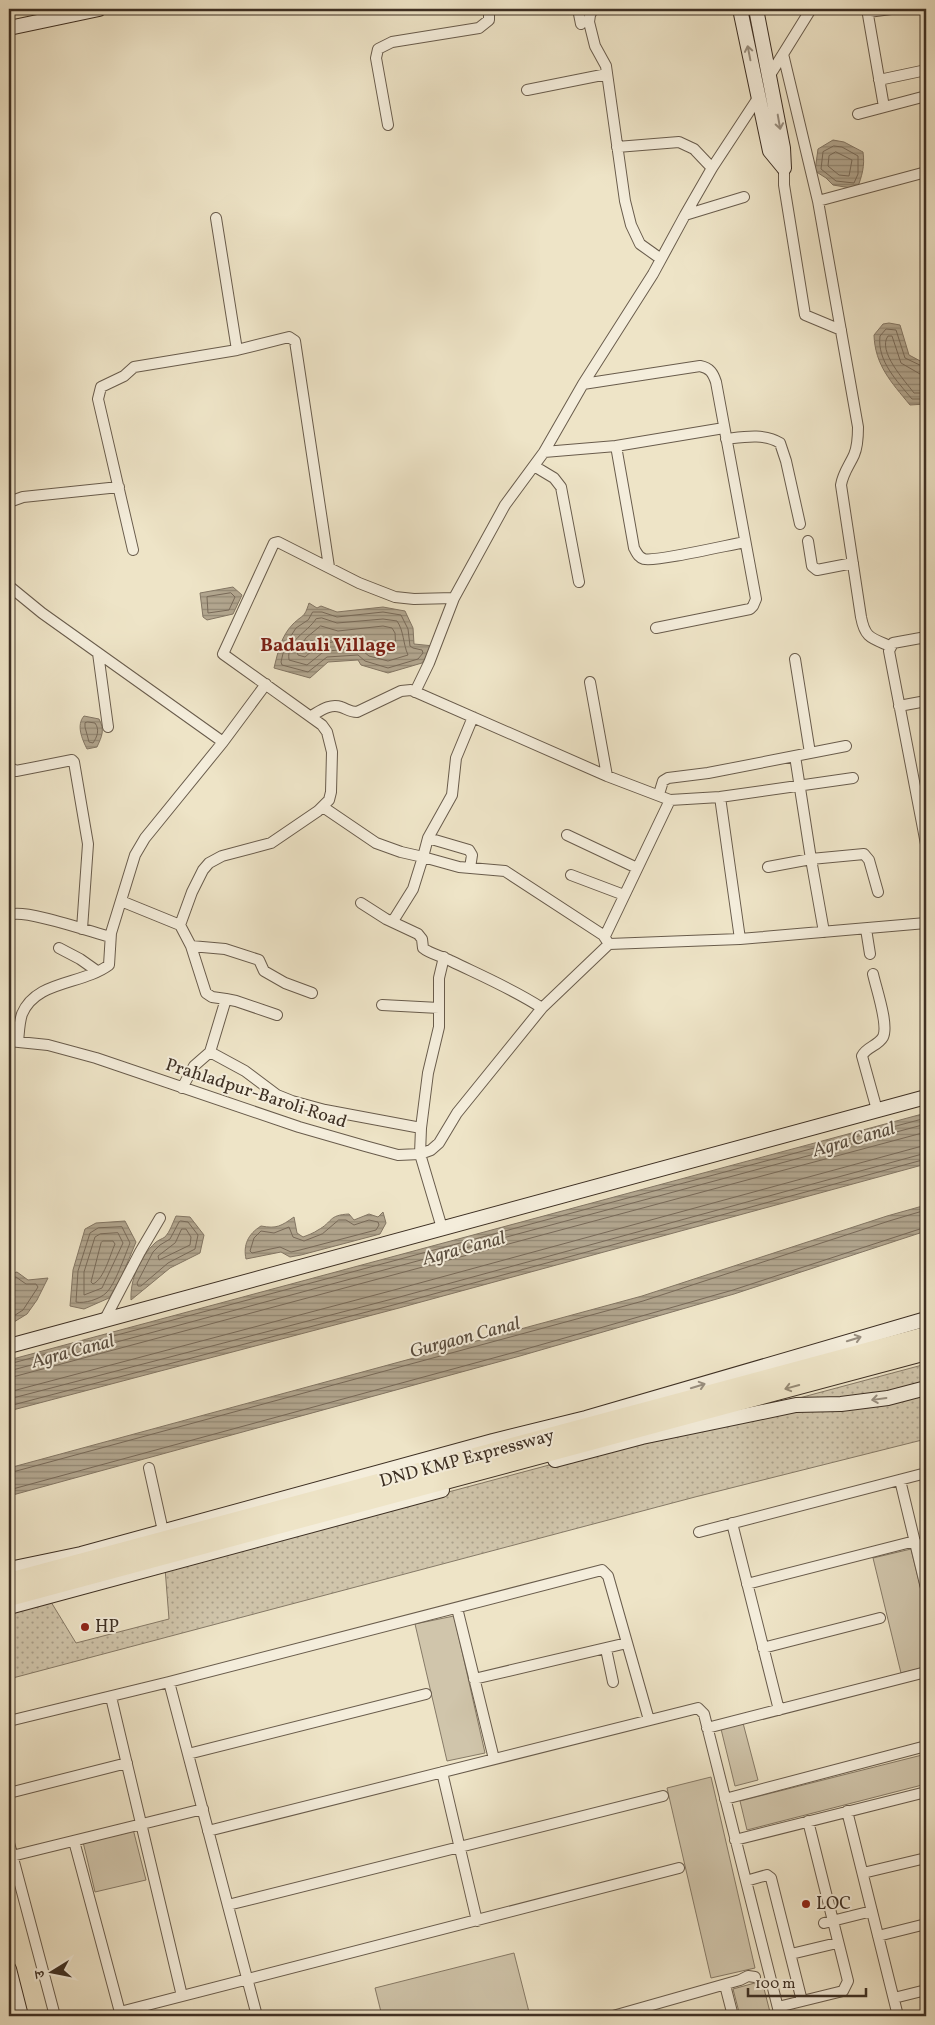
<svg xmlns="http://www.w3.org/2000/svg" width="935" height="2025" viewBox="0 0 935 2025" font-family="Vollkorn,'Noto Serif Devanagari',serif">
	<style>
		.grass { fill: url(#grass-dots); stroke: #867a67 }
		.green { fill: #d0c5ab; stroke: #867a67 }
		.water { fill: url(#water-rules); stroke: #837664 }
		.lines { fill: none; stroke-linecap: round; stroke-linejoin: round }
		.shore { stroke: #786a59; stroke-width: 1 }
		.street-casing { stroke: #695c4c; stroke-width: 12 }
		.secondary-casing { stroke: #3d2f23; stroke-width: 16 }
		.highway-casing { stroke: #3d2f23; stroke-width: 20 }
		.street { stroke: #f4eddb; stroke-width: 10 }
		.secondary { stroke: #f4eddb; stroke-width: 14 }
		.highway { stroke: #eee4c7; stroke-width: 18 }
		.oneway { stroke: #988e7f }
		.oneway2 { stroke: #968a75 }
		.poi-dot { fill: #8f2418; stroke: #f4eddb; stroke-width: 2 }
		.labels { text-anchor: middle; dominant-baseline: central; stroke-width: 4; stroke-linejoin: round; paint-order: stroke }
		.street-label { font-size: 18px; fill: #3d2f23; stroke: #f4eddb }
		.poi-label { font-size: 18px; fill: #3d2f23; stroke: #f4eddb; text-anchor: start }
		.neighbourhood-label { font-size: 19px; font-weight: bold; fill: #7a1f14; stroke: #f4eddb }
		.water-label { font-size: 19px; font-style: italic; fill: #5a4d3e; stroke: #f4eddb }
	</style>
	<defs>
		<pattern id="grass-dots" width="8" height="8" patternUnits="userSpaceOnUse" patternTransform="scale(1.25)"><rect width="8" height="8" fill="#d0c5ab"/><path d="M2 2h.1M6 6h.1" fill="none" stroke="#aaa08b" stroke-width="1.8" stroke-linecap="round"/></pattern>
		<pattern id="water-rules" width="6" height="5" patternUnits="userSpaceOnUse" patternTransform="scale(1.25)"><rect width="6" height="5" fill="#b2a68f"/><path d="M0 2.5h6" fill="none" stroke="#928874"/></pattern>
	</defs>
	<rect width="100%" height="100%" fill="#eee4c7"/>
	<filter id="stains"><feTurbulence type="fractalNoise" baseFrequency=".004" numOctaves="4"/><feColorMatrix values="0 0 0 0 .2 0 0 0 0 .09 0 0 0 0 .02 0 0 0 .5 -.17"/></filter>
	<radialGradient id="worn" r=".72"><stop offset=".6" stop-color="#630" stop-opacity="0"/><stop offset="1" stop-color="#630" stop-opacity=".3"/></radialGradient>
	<path class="grass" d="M926 1364V1439L695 1497 9 1679V1607L48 1597 76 1643 169 1619 165 1568Z"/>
	<path class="green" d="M911 1549 926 1610V1667L901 1673 873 1558Z
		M454 1616 485 1753 447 1761 415 1624Z
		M743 1723 758 1780 735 1786 721 1729Z
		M926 1754V1784L747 1830 740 1801Z
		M711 1777 755 1968 711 1978 667 1788Z
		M133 1829 146 1880 95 1892 83 1842Z
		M514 1953 530 2016H382L375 1988Z
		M762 1981 771 2016H740L733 1989Z"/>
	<path class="water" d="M833 140 844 142 863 152C865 166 862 176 857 189L833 185 826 178 815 171 818 149Z
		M889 323 900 325 909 355 926 364V404L910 405C891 382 875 365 874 335L883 324Z
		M233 587 242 595 233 614 207 620 203 617 200 593Z
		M309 603 317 608 321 606 337 612 383 607 405 611 413 628 414 644 434 646 422 663 388 673 361 665 358 660 328 662 310 678 274 668C278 652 281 636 293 624 303 614 304 619 309 603Z
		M84 716 99 719C105 730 102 736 97 747L87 749C82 739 76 725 84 716Z
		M926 1113V1164L399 1308 9 1411V1360Z
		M926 1205V1231L734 1294 520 1356 9 1496V1468L642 1296 887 1216Z
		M383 1212 386 1223 380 1234 301 1255 290 1257 281 1252 246 1259C243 1245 248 1234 261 1226 277 1229 281 1226 294 1217L297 1233 303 1237C308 1235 314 1233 318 1230 333 1222 328 1215 349 1214L354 1220 369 1214 378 1217Z
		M176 1216 190 1217 204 1235 200 1253 170 1268 131 1300C130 1279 140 1257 155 1243 158 1240 162 1239 165 1237 170 1232 173 1222 176 1216Z
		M125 1221 136 1242 121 1278 109 1298 84 1309 70 1306 73 1270 85 1229 96 1223Z
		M17 1272 28 1280 48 1278 37 1300 27 1314 9 1325V1274Z"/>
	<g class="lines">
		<path class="shore" d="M834 146 842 147 858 156V174L854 183 836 181 821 169 823 152Z
			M836 152 852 160 849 176 839 175 828 166 829 156Z
			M926 368 905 358 896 330 886 329 880 336C877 361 897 381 912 399H926
			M926 375 920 374 901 363 892 336H888C877 351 905 381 914 393H926
			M231 593 235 597 229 610 208 613 207 597Z
			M313 612H322L337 617 383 612 401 615 408 629 410 646 413 648 422 650 423 653 418 659 388 668 365 661 358 655 327 657 308 672 282 665 281 662 285 645 296 628 308 620Z
			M322 618 337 623 383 619 397 621C404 631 403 644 408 655L388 661 369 656 359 648 328 651 322 653 307 665 289 660C286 640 307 633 316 619Z
			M321 626 338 631 383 626 392 628 395 633 396 650C381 660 374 644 361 641 351 639 331 641 321 645 315 647 310 653 305 657L298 655 297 651 306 638Z
			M88 722 95 723C100 730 97 737 93 743L89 742 85 727V723Z
			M339 1220H346L354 1225 369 1220 378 1222 379 1225 376 1230 300 1250 291 1252 280 1247 252 1253 250 1251 254 1238 261 1231 274 1233 289 1227 293 1237 304 1241 322 1234Z
			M181 1221 188 1222 198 1235 195 1249 168 1263 141 1286H138L137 1283 153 1252 160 1245 170 1239 179 1222Z
			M122 1227 130 1243C125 1255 115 1285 106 1293 100 1299 84 1304 76 1302L78 1271 90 1233 98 1228Z
			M182 1229H186L191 1237 190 1245 159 1260 158 1256 175 1243Z
			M118 1233 123 1243 102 1288 84 1295V1272L95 1237 100 1234Z
			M103 1241H113L115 1244C110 1255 104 1279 93 1284L91 1282 101 1243Z
			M9 1278 16 1277 26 1284H36L38 1287 23 1310 9 1319
			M9 1364 926 1118
			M9 1371 926 1124
			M9 1378 926 1132
			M9 1392 394 1290 926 1145
			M9 1399 396 1298 926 1153
			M9 1406 397 1304 926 1159
			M9 1473 643 1301 889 1221 926 1210
			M9 1490 519 1351 733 1290 926 1227"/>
		<defs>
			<path id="street" d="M578 9 581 24
				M593 9 590 15 589 22 595 46 606 66 625 201 631 225 640 244 661 259
				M867 9 884 107
				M868 12 891 9
				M783 54 818 201 858 427C858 436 858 446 854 455 849 466 843 473 841 485L861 617C865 638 871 638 890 646
				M770 75 811 9
				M879 80 926 70
				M527 90 607 74
				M858 114 926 96
				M388 125 376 58 378 49 392 42 479 28 489 20V9
				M617 147 679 142 694 149 712 168
				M784 168V185L805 315 841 330
				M818 201 926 172
				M685 215 744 197
				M216 218 237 350
				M583 384 700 366C710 368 713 373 716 382L756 599 753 606 750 609 656 628
				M726 439C743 437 765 433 780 443L786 461 800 524
				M616 446 634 548C637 553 638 557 644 559 656 562 728 545 745 542
				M544 452 616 446 724 428
				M534 466 554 478 561 487 579 582
				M9 502 23 497 119 487
				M808 541 812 566 817 570 853 563
				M133 550 98 399 101 387 124 376 134 367 237 350 289 337 295 341 329 567
				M9 586 42 613 223 742
				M926 637 893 643 889 651 926 844
				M98 653 108 727
				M795 659 810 753
				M590 682 607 776
				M415 692 429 663 454 598 505 505 544 452 583 384 653 274 685 215 712 168 758 98
				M899 706 926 701
				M311 716C320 711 330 703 341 707 347 709 350 712 357 712L401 691 411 690 607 776 670 800
				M795 756 811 859 824 932
				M9 763 10 768 16 771 72 760 74 762 88 844 82 929
				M659 794 663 781 668 778 708 773 846 746
				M720 797 740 939
				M323 807 376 843 401 852 423 857 428 838 469 850 472 855 470 868
				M567 835 637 868
				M428 838 452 795 456 758 473 717
				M768 867 811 859 864 854 869 860 878 892
				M571 875 624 895
				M121 901 180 925 192 892 203 870 209 863 222 856 271 843 318 811 329 800 331 792 332 752 327 732 322 725 223 654 274 543 278 542 359 583 395 597 414 599 454 598
				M361 903 386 919 418 934 422 939 423 948C430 954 442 956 451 961 482 976 513 989 542 1008
				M9 915C24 908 91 932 110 937
				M393 921 413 889 423 857 459 867 505 871 603 935 607 941
				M180 925 191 946 206 993 212 997 226 999 210 1052 194 1066 182 1088
				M866 929 870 954
				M605 936 670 800 720 797 853 778
				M191 946 225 949 259 960 264 971 285 983 312 993
				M59 948 80 959 97 971
				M444 957 439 978V1027L428 1073 421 1128 420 1154 431 1150 439 1143 457 1113 542 1008 609 944 740 939 926 923
				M873 974C876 988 889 1025 883 1037 878 1046 866 1047 862 1056L877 1110
				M226 999 236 1001 277 1015
				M382 1005 439 1008
				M9 1041 48 1045 96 1058 299 1127 365 1146 398 1155 420 1154 442 1228
				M18 1042C19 1033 19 1023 22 1014 36 980 82 985 109 965L111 933 135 855 145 838 223 742 266 684
				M210 1052 245 1071 277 1095 292 1101 325 1110 421 1128
				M104 1321 140 1252 160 1218
				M149 1468 163 1531
				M900 1480 926 1588
				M732 1523 779 1710
				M699 1532 926 1473
				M747 1584 915 1541
				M457 1608 494 1759
				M763 1648 880 1618
				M606 1649 613 1682
				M474 1679 627 1643
				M169 1682 257 2016
				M111 1697 182 1996
				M9 1721 169 1682 602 1570 608 1576 649 1720
				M707 1728 926 1672
				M188 1754 426 1694
				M442 1772 477 1921
				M9 1793 127 1763
				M725 1799 926 1746
				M847 1811 898 2016
				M208 1831 698 1708 704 1714 780 2016
				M735 1840 926 1792
				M74 1841 121 2016
				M9 1843 55 2016
				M12 1856 203 1809
				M863 1873 926 1858
				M746 1881 767 1875 771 1878 802 2001
				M228 1905 663 1796
				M824 1923 872 1911
				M878 1936 926 1924
				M791 1954 837 1943
				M725 1985 733 2016
				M894 1998 926 1990
				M778 2007 843 1991 848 1981 808 1821
				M120 2012 679 1868
				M613 2016 740 1980 748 1976 755 1977"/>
			<path id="secondary" d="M740 9 770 151 784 168
				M756 9 783 148 784 168
				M9 28 99 9
				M9 1346 926 1097
				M555 1460 642 1437 796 1405 841 1404 888 1398 926 1388
				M9 1569 81 1554 493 1441 586 1418 926 1319
				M9 1607 442 1490
				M9 1969 21 2016"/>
			<path id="highway" d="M9 1582 926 1336
				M9 1597 926 1351"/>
		</defs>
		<use href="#street" class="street-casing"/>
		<use href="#secondary" class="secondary-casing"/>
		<use href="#highway" class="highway-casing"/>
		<use href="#street" class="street"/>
		<use href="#secondary" class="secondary"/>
		<use href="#highway" class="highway"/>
	</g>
	<defs><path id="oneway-shaft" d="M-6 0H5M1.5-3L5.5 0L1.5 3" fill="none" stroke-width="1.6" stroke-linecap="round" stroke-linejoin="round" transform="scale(1.25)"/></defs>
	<g class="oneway">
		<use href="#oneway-shaft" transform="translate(749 53) rotate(-101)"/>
		<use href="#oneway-shaft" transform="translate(779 122) rotate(80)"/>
		<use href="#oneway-shaft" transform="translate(854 1339) rotate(-17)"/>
		<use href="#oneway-shaft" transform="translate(698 1386) rotate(-17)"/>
		<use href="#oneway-shaft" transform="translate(879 1399) rotate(172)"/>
	</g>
	<use class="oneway2" href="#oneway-shaft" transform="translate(792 1387) rotate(165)"/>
	<g class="poi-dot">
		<circle cx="85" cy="1627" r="5"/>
		<circle cx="806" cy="1904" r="5"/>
	</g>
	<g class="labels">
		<g class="street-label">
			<text transform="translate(256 1094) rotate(18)">Prahladpur-Baroli Road</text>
			<text transform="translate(467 1459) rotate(-15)">DND KMP Expressway</text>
		</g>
		<g class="poi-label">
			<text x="95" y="1627">HP</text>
			<text x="816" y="1904">LOC</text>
		</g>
		<g class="neighbourhood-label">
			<text x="328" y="646">Badauli Village</text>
		</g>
		<g class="water-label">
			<text transform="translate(854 1140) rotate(-16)">Agra Canal</text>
			<text transform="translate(464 1249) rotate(-15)">Agra Canal</text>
			<text transform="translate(465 1338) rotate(-15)">Gurgaon Canal</text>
			<text transform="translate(73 1352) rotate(-15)">Agra Canal</text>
		</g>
	</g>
	<rect width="935" height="2025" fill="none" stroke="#eee4c7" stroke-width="30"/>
	<rect x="10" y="10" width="915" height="2005" fill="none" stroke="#3d2f23" stroke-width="2.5"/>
	<rect x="15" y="15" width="905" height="1995" fill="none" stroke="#3d2f23"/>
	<g transform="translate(52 1972) rotate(260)" stroke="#f4eddb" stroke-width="4" paint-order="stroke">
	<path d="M0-4L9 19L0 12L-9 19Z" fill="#3d2f23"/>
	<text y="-8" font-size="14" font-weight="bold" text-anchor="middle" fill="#3d2f23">उ</text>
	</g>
	<path d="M748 1988v8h118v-8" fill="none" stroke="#3d2f23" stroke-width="2.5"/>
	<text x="755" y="1988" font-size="15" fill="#3d2f23" stroke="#f4eddb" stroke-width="4" paint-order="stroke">100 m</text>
	<rect width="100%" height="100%" filter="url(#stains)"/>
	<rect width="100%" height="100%" fill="url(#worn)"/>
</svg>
